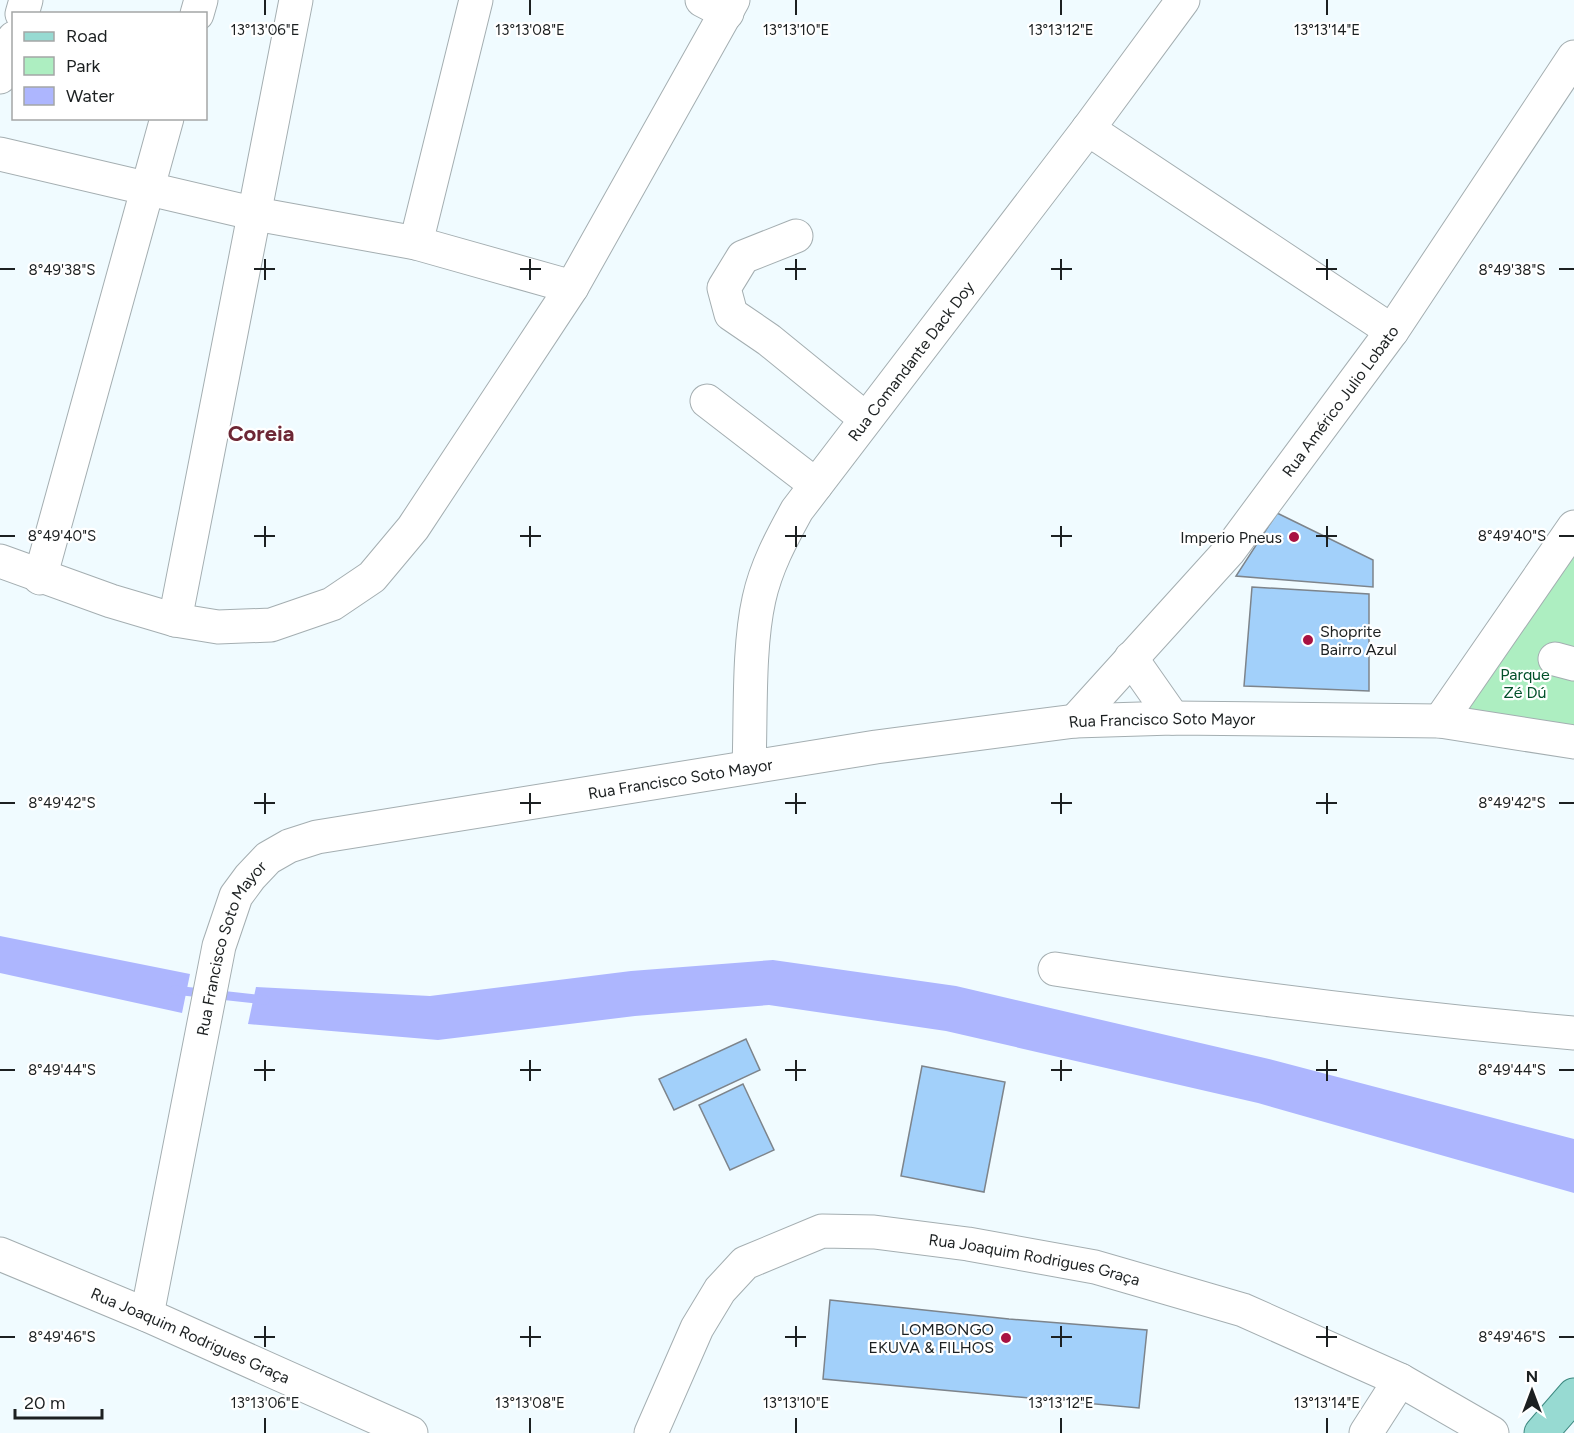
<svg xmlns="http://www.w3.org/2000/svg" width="1574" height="1433" viewBox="0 0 1574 1433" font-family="Figtree,sans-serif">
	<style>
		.green { fill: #adeec1 }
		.water { fill: #adb6fe }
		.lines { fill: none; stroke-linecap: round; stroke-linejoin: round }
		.stream { stroke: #adb6fe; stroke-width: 9 }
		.building { fill: #a2d0fa; stroke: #7d848b; stroke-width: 1.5 }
		.minor-casing { stroke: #a4aeb1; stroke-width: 35 }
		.major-casing { stroke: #3e8981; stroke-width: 35 }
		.minor { stroke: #fff; stroke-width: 33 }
		.major { stroke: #97dad2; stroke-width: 33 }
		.ticks { fill: none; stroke: #1c2021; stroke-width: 2 }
		.poi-dot { fill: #a81242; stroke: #fff; stroke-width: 2 }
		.labels { text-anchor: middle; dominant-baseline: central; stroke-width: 4.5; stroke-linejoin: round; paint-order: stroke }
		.street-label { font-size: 16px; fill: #1c2021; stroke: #fff }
		.poi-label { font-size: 16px; fill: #1c2021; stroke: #fff; text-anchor: end }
		.park-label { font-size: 16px; fill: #025029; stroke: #fff }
		.district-label { font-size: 22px; font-weight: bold; fill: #6d2735; stroke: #fff }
		.ticks-label { font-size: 15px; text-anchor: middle; fill: #1c2021; stroke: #fff; stroke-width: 4.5; stroke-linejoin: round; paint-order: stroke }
	</style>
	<rect width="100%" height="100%" fill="#f0fbff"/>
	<path class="green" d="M1574 527V742L1440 721Z"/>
	<path class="water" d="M0 936 190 974 182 1013 0 973Z
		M773 960 956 986 1269 1059 1574 1139V1193L1258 1103 946 1031 769 1005 635 1016 438 1040 248 1024 256 987 430 996 631 971Z"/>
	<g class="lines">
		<path class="stream" d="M174 990 265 1000"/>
	</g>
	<path class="building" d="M1277 513 1373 560V587L1236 576Z
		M1252 587 1369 594V691L1244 686Z
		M746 1039 760 1070 674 1110 659 1079Z
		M922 1066 1005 1082 984 1192 901 1176Z
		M743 1084 774 1150 730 1170 699 1105Z
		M830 1300 1009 1319 1147 1330 1139 1408 823 1379Z"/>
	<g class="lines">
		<defs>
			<g id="minor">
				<path d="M702 0 727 13"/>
				<path d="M22 14 26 0"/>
				<path d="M197 14 201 0"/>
				<path d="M0 77 14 38"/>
				<path d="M1088 129 1392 331"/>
				<path d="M0 154 256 214 416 243 572 287"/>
				<path d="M796 236 743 257 724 288 731 314 769 340 866 419"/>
				<path d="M416 243 476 0"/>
				<path d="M707 401 816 485"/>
				<path d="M0 561 111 601 175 620 218 627 271 625 332 604 372 577 413 528 572 287 733 0"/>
				<path d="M40 578 167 118"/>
				<path d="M175 620 296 0"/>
				<path d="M1131 658 1173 718"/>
				<path d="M1555 659 1574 664"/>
				<path id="s1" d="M1075 721 1229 551 1392 331 1574 57"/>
				<path d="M1440 721 1574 527"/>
				<path id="s2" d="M749 766C751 716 748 648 759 599 766 567 781 539 797 510L1088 129 1183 0"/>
				<path d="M1055 969C1227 996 1400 1018 1574 1033"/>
				<path id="s3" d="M0 1254 147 1315 411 1433"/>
				<path id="s4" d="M147 1315 219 946 236 896 250 877 268 858 289 846 317 837 876 747 1075 721 1173 718 1440 721 1574 742"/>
				<path id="s5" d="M651 1433 697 1328 720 1290 745 1263 822 1231 874 1232 968 1244 1095 1267 1243 1310 1400 1380 1492 1433"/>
				<path d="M1366 1433 1400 1380"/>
			</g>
			<path id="major" d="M1541 1433 1574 1395"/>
		</defs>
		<use href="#minor" class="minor-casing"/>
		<use href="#major" class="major-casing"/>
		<use href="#minor" class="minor"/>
		<use href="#major" class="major"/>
	</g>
	<path class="ticks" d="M265 0V15M530 0V15M796 0V15M1061 0V15M1327 0V15M265 259V280M530 259V280M796 259V280M1061 259V280M1327 259V280M0 269H15M254 269H275M520 269H541M785 269H806M1051 269H1072M1316 269H1337M1559 269H1574M265 526V547M530 526V547M796 526V547M1061 526V547M1327 526V547M0 536H15M254 536H275M520 536H541M785 536H806M1051 536H1072M1316 536H1337M1559 536H1574M265 793V814M530 793V814M796 793V814M1061 793V814M1327 793V814M0 803H15M254 803H275M520 803H541M785 803H806M1051 803H1072M1316 803H1337M1559 803H1574M265 1060V1081M530 1060V1081M796 1060V1081M1061 1060V1081M1327 1060V1081M0 1070H15M254 1070H275M520 1070H541M785 1070H806M1051 1070H1072M1316 1070H1337M1559 1070H1574M265 1326V1347M530 1326V1347M796 1326V1347M1061 1326V1347M1327 1326V1347M0 1337H15M254 1337H275M520 1337H541M785 1337H806M1051 1337H1072M1316 1337H1337M1559 1337H1574M265 1418V1433M530 1418V1433M796 1418V1433M1061 1418V1433M1327 1418V1433"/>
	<g class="poi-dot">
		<circle cx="1294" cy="537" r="6"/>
		<circle cx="1308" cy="640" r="6"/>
		<circle cx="1006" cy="1338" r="6"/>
	</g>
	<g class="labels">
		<g class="street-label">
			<text stroke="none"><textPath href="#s2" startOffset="452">Rua Comandante Dack Doy</textPath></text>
			<text stroke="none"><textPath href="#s1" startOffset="416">Rua Américo Julio Lobato</textPath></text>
			<text stroke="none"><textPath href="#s4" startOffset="1386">Rua Francisco Soto Mayor</textPath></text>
			<text stroke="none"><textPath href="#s4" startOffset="900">Rua Francisco Soto Mayor</textPath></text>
			<text stroke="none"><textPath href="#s4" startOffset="378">Rua Francisco Soto Mayor</textPath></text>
			<text stroke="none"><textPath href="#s5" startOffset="494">Rua Joaquim Rodrigues Graça</textPath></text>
			<text stroke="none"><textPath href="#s3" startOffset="207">Rua Joaquim Rodrigues Graça</textPath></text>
		</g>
		<g class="poi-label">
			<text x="1282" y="537">Imperio Pneus</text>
			<text x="1320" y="631" text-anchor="start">Shoprite<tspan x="1320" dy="18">Bairro Azul</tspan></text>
			<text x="994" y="1329">LOMBONGO<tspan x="994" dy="18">EKUVA &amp; FILHOS</tspan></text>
		</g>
		<g class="park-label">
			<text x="1525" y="674">Parque<tspan x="1525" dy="18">Zé Dú</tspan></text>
		</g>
		<g class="district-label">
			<text x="261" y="433">Coreia</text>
		</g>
	</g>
	<g class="ticks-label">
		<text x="265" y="35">13°13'06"E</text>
		<text x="530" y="35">13°13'08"E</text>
		<text x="796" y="35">13°13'10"E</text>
		<text x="1061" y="35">13°13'12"E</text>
		<text x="1327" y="35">13°13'14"E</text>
		<text x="62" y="275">8°49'38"S</text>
		<text x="1512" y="275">8°49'38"S</text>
		<text x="62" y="541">8°49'40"S</text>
		<text x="1512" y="541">8°49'40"S</text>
		<text x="62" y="808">8°49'42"S</text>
		<text x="1512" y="808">8°49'42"S</text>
		<text x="62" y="1075">8°49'44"S</text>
		<text x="1512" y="1075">8°49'44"S</text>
		<text x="62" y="1342">8°49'46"S</text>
		<text x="1512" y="1342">8°49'46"S</text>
		<text x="265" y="1408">13°13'06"E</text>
		<text x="530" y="1408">13°13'08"E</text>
		<text x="796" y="1408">13°13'10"E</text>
		<text x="1061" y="1408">13°13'12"E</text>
		<text x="1327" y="1408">13°13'14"E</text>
	</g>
	<rect x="12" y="12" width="195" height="108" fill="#ffffff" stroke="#a4a6a6" stroke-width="1.5"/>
	<rect x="24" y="32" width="30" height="9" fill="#97dad2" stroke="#a4a6a6" stroke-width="1.5"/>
	<text x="66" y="42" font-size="18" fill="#1c2021">Road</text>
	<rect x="24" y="57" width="30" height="18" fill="#adeec1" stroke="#a4a6a6" stroke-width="1.5"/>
	<text x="66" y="72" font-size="18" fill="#1c2021">Park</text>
	<rect x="24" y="87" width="30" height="18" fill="#adb6fe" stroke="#a4a6a6" stroke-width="1.5"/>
	<text x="66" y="102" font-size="18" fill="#1c2021">Water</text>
	<g transform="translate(1532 1391)" stroke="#ffffff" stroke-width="4.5" paint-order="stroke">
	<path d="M0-4.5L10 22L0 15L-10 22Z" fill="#1c2021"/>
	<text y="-9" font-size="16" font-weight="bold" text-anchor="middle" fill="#1c2021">N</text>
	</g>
	<path d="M15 1409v9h87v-9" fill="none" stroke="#1c2021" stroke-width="3"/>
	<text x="24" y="1409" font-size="18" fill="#1c2021" stroke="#ffffff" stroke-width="4.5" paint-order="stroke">20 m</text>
</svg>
